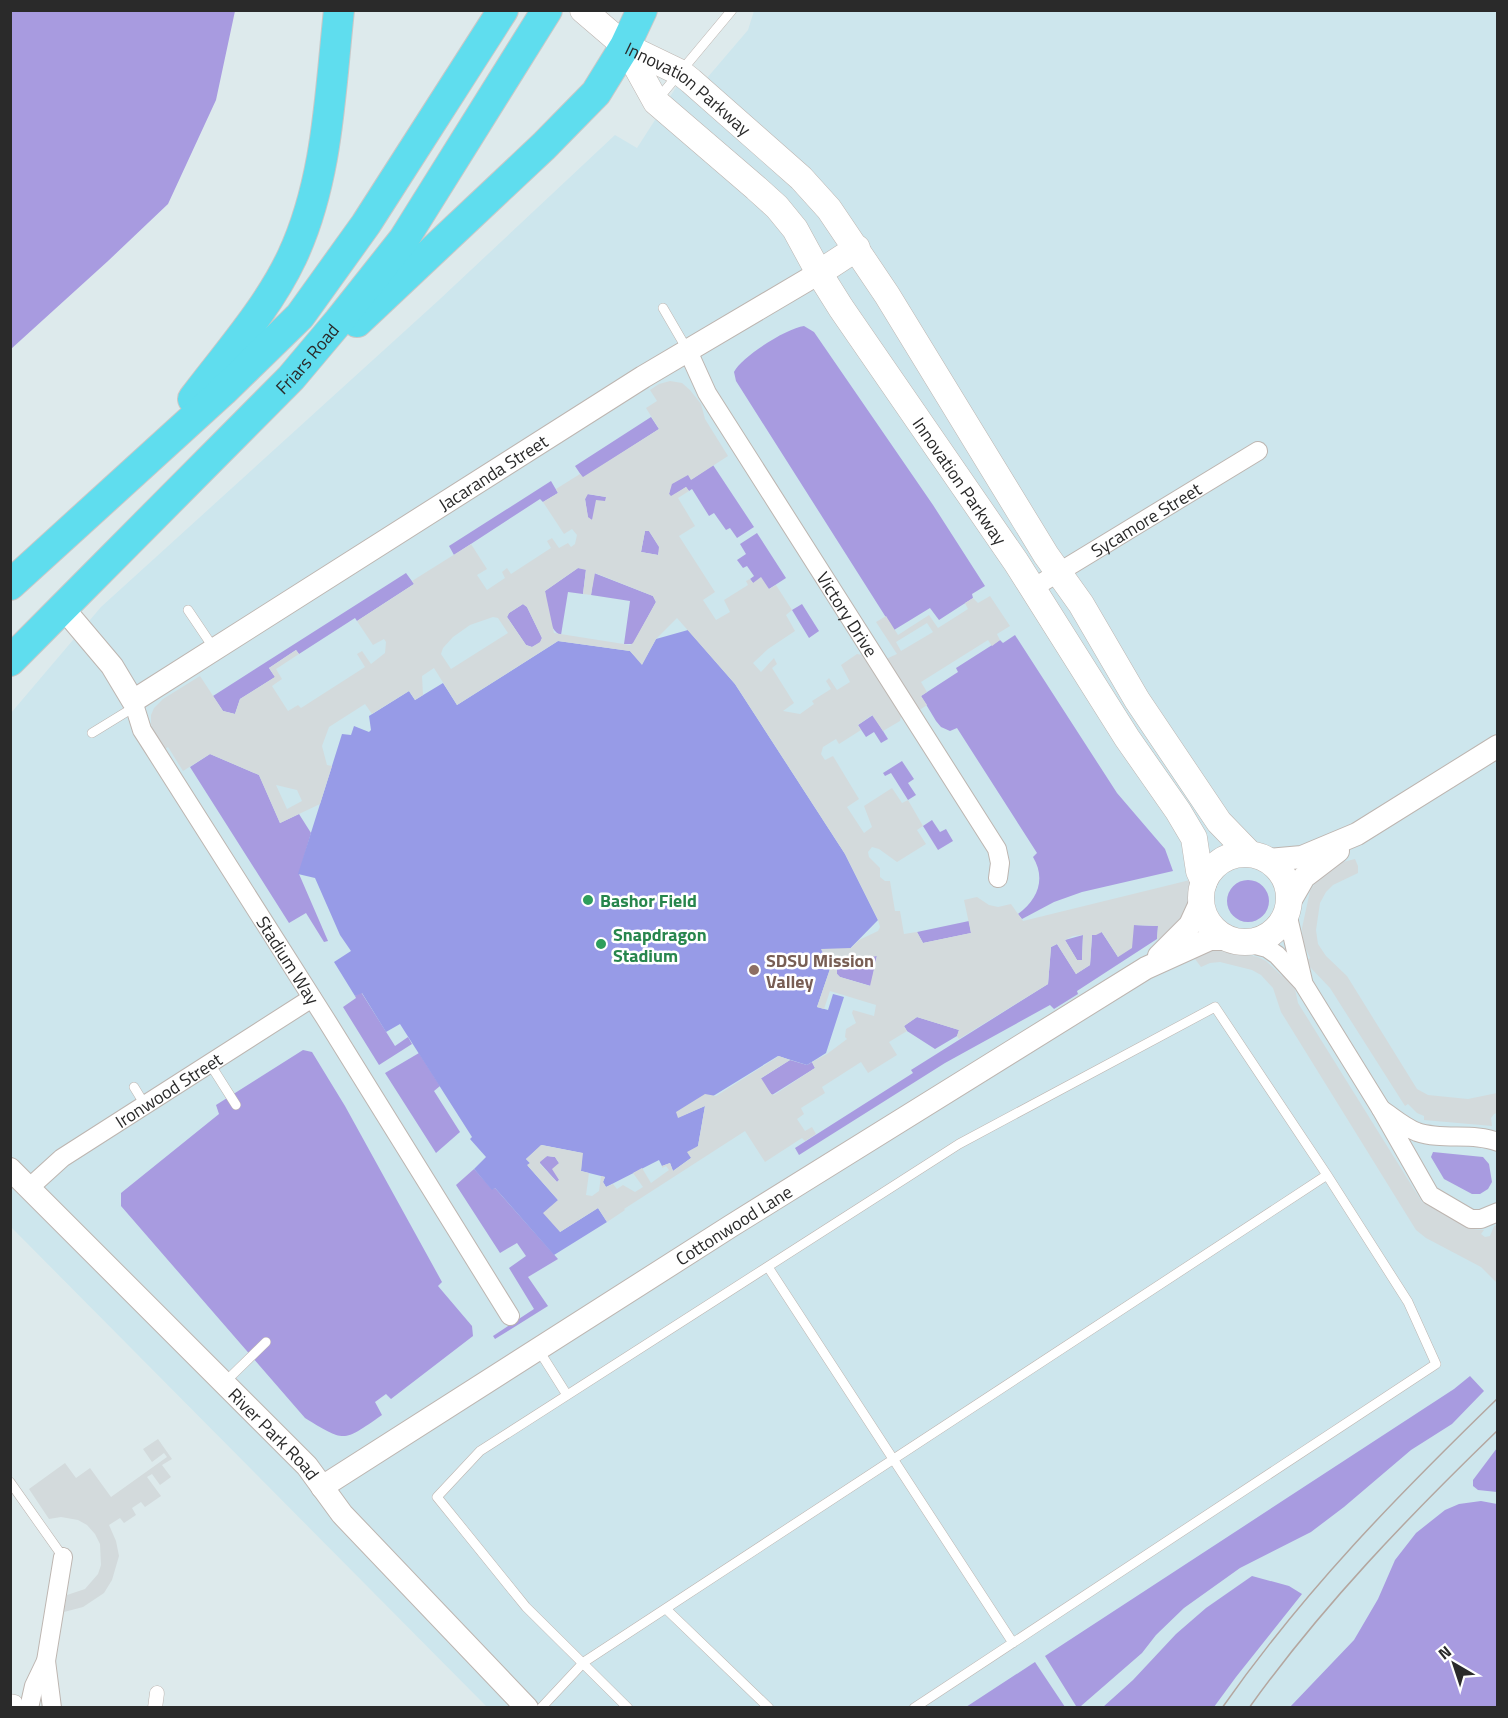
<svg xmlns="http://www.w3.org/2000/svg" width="1508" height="1718" viewBox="0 0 1508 1718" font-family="'Titillium Web',sans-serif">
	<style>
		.education { fill: #cde6ed }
		.green { fill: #a89be0 }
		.pitch { fill: #979be7 }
		.plaza { fill: #d3dadc; fill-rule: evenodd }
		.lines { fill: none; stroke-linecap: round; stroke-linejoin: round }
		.service-casing { stroke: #bdb5b0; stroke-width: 10 }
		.pedestrian-casing { stroke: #bdb5b0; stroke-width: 15 }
		.minor-casing { stroke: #bdb5b0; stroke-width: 20 }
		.tertiary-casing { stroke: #bdb5b0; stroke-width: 24 }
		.secondary-casing { stroke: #bdb5b0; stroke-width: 27 }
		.trunk-casing { stroke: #c8c8c8; stroke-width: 32 }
		.service { stroke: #fff; stroke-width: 9 }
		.pedestrian { stroke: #fff; stroke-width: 14 }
		.minor { stroke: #fff; stroke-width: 18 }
		.tertiary { stroke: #fff; stroke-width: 22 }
		.secondary { stroke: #fff; stroke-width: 26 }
		.trunk { stroke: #5fddee; stroke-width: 30 }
		.tram { stroke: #b4a7a0; stroke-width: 1.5 }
		.leisure-dot { fill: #2e9e5b; stroke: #fff; stroke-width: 2 }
		.education-dot { fill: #8d6e63; stroke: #fff; stroke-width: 2 }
		.labels { text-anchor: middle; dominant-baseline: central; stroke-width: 5; stroke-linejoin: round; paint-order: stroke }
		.street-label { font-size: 18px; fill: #2a2a2a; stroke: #fff }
		.leisure-label { font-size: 18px; font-weight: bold; fill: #27864d; stroke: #fff; text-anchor: start }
		.education-label { font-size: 18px; font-weight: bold; fill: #785e54; stroke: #fff; text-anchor: start }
	</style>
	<rect width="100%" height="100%" fill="#ddeaec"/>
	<path class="education" d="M754 11H1497V1707H487L11 1227V713L101 607 439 300 615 135 637 148 691 64 707 78 748 30Z"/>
	<path class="green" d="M11 10 235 11 216 100 168 204 108 261 11 349Z
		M804 326 814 332 933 505 985 586 972 594 973 598 939 620 930 608 894 630 736 381 734 372C741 357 787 328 804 326Z
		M651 417 659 429 583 478 575 466Z
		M713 465 754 527 737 538 730 528 726 530 714 513 709 516 692 489 689 491 686 487 671 497 669 494 671 484 688 474 692 479Z
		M551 481 558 493 543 502 540 499 454 555 449 546Z
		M587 494 606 497V501L592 520 588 518 585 499Z
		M645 531H649L660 548 658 555 641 552Z
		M757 533 786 578 769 589 753 583 750 579 754 576 747 566 743 568 737 560 746 554 740 544Z
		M578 568 586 569 583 594 568 592 561 635C548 631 546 604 545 591Z
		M406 573 414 584 357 621 355 618 299 654 296 650 269 668 275 677 240 699 235 714 223 711 213 696Z
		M594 573 653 596 656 602 633 644H624L630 601 591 595Z
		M523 604 527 607 542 638 540 643 532 647 526 645 507 617 509 613Z
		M802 604 819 631 809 638 792 610Z
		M1015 635 1117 793 1165 849 1173 871 1082 892 1054 902 1022 919 1018 914C1038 899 1046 879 1033 857L1037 853 957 728 950 731 941 727 936 721 921 696 958 672 956 668 1000 640 1003 643Z
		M873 715 888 739 881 743 874 732 866 737 858 725Z
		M210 754 259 775 280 823 299 814 311 833 299 874 328 941 324 942 306 913 289 923 190 767Z
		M902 761 914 779 908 783 916 795 908 800 891 773 885 776 883 773Z
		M932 820 940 832 946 829 953 841 938 850 923 826Z
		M1227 901a21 21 0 1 1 42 0a21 21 0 1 1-42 0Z
		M969 921 971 933 923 943 917 932Z
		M1133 925 1158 926 1157 939 1077 991 1078 994 1054 1009 1050 1005 945 1063 799 1155 795 1148 913 1073 911 1070 1048 984 1051 947 1057 944 1076 974 1090 965 1092 935 1101 931 1118 957Z
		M1083 935 1082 960H1077L1065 940Z
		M877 955 871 986 840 977 837 974V968L842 963Z
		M361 992 395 1046 408 1037 412 1044 379 1065 343 1007 356 998 355 996Z
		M917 1017 959 1030 957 1036 935 1049 907 1031 904 1026Z
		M303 1050 312 1052 345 1106 442 1282 438 1286 472 1326 473 1336 391 1399 386 1394 375 1402 382 1415C343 1442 346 1443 305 1418L121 1206V1193L219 1114 216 1105Z
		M419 1053 440 1086 434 1091 460 1132 436 1153 385 1073Z
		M790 1060 807 1065 812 1062 815 1068 772 1095 760 1079Z
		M1433 1152 1483 1157 1489 1164 1492 1182 1488 1189 1480 1194H1472L1444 1179 1431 1157Z
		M547 1156 555 1157 559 1163V1180L557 1182 540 1163V1161Z
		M474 1169 492 1189 495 1188 558 1259 528 1277 548 1306 495 1339 493 1336 534 1309 509 1268 526 1256 517 1243 500 1253 456 1185Z
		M1470 1376 1484 1391 1452 1424 1411 1450 1344 1507 1311 1532 1240 1568 1184 1608 1156 1635 1142 1653 1081 1706H1076L1045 1656 1454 1389Z
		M1497 1448V1492L1478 1490 1473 1486V1480Z
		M1481 1501 1497 1504V1707H1290L1354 1640 1378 1599 1395 1560 1416 1533 1445 1510 1459 1504Z
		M1252 1576 1289 1586 1302 1594 1236 1677 1214 1707H1103L1133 1680 1176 1634 1206 1608Z
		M1035 1662 1065 1707H966Z"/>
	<path class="pitch" d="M688 630 735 684 845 854 878 920 830 969 817 1007 828 1010 833 994 844 997 826 1053 807 1065 778 1056 679 1117 705 1106 698 1146 691 1158 673 1171 670 1163 662 1166 659 1160 606 1187 603 1182 605 1177 581 1171 582 1153 542 1145 526 1159 530 1163 528 1166 558 1200 560 1232 598 1208 607 1222 554 1255 495 1188 492 1190 474 1169 486 1157 470 1139 472 1137 400 1024 386 1032 362 993 355 996 334 962 351 951 340 935 315 878 298 874 342 734 351 735 354 726 369 732 371 730 369 716 409 691 415 700 443 683 457 705 558 641 630 651 642 664 656 639Z"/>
	<path class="plaza" d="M670 381 682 383 690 390 701 404 705 419 728 456 691 480 688 475 672 484 669 494 671 496 686 487 689 491 678 498 695 526 679 536 715 592 703 600 716 620 730 612 724 600 748 585 746 581 750 579 753 583 761 577 769 589 776 585 792 610 786 615 795 631 768 649 753 663 761 672 774 658 777 664 772 668 794 703 783 711 800 714 814 704 812 701 831 689 826 681 829 678 837 690 850 682 841 665 857 654 862 655 901 716 900 721 883 731 872 715 858 725 861 730 839 744 836 739 823 747 821 754 825 760 833 756 859 799 847 807 864 833 872 827 864 806 892 788 902 803 908 800 923 826 917 830 926 844 897 862 879 849 872 847 868 852 869 857 880 868V877L885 881H890L895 911H900L904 934 917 932 923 943 971 933 964 900 977 897 989 905 998 907 1011 904 1023 921 1190 880V896L1187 913 1165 937 1157 939 1158 926 1134 925 1132 948 1118 957 1102 932 1096 935H1092L1090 965 1076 974 1057 944 1051 947 1048 984 959 1039 957 1036 959 1030 917 1017 904 1026 907 1031 889 1042 897 1055 868 1073 861 1062 822 1087 825 1093 801 1108 804 1114 797 1119 805 1131 812 1127 816 1134 805 1141 802 1138 765 1162 745 1131 624 1209 625 1210 607 1222 598 1208 560 1232 543 1213 558 1200 527 1165 530 1163 526 1159 541 1145 583 1153 581 1171 589 1173 586 1195 592 1196 599 1191 601 1176 605 1177 603 1182 606 1187 613 1184 617 1189 623 1185 635 1192 643 1187 633 1173 642 1168 651 1183 669 1170 666 1166 662 1168V1166L670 1163 673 1171 691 1158 687 1152 698 1146 705 1106 678 1118 676 1112 705 1094 716 1096 779 1056 790 1060 761 1078 771 1094 774 1095 815 1068 812 1062 827 1054 847 1039 845 1037 846 1029 856 1023 852 1013 853 1010 874 1016 876 1005 830 991 824 1009 817 1007 830 969 821 949 851 948 859 940 878 931 880 927 878 920 845 854 735 684 677 618 656 639 642 665 630 651 558 641 457 705 434 668 422 676 423 695 415 700 409 691 372 714 365 704 329 727 322 746 327 765 332 766 320 804 280 823 259 775 210 754 183 771 168 747 165 749 155 735 151 724V715L154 708 163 699 200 676 223 711 235 714 240 699 275 677 269 668 296 650 299 654 276 669 282 679 272 686 288 711 298 705 301 708 365 667 357 654 362 651 371 664 385 653 386 642 384 639 373 645 357 621 414 584 412 581 471 544 487 569 477 575 487 590 505 578 502 572 507 568 511 574 551 548 547 541 552 538 559 548 568 543 571 547 575 544 577 535 572 529 564 534 543 502 558 493 556 489 580 474 583 477 659 429 646 408 657 401 650 390 659 384ZM588 494 606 497 605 501 596 500 592 520 588 517 585 499ZM645 531H649L659 547 658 555 641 552ZM578 568 586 570 583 594 591 595 595 573 653 596 656 602 633 643 630 645 554 633 545 591ZM523 604 527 607 542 638 540 642 532 647 526 645 507 617 509 613ZM493 617 498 618 508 633 451 669 441 654 443 648 453 637 470 625ZM276 785 297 790 302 801 287 809ZM1083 935 1082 960H1077L1065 940 1073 936ZM877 956 870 986 840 977 837 974V968L842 963ZM547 1156 555 1157 559 1163 552 1169 559 1180 557 1182 540 1164V1162Z
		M990 596 1010 626 997 634 1000 640 992 646 988 640 921 682 927 692 921 696 927 705 918 711 886 659 897 654 876 622 886 616 898 635 929 615 938 628 968 609 965 603 973 598 978 603ZM927 623 933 632 901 651 896 642Z
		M1355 859 1358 866V873L1333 885 1326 892 1320 903 1316 930 1318 944 1326 956 1347 976 1417 1089 1428 1095 1468 1099 1497 1093V1113L1494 1114 1491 1118 1492 1126 1424 1120V1116L1417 1113 1408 1104 1405 1106 1330 988 1308 965 1306 961 1310 958 1303 942 1302 928 1310 891 1317 880 1339 863Z
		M1202 946 1258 957 1266 961 1282 976 1286 973 1295 989 1298 1003 1422 1202 1473 1229 1484 1230 1481 1234 1485 1237 1490 1236 1494 1226 1497 1225V1283L1481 1267 1426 1238 1416 1230 1281 1012 1273 988 1261 975 1252 970 1220 962 1210 963 1201 967 1192 955Z
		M158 1439 172 1459 162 1465 171 1477 160 1485 152 1474 147 1477 161 1496 145 1507 141 1502 132 1508 136 1515 124 1523 120 1518 109 1525 116 1541 119 1556 112 1580 104 1593 83 1607 64 1612 67 1595 85 1589 98 1574 101 1565 100 1544 95 1534 87 1525 78 1520 61 1517 49 1519 29 1489 65 1463 76 1478 90 1468 111 1497 167 1457 164 1453 152 1462 143 1449Z"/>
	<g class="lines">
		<defs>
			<path id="service" d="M657 100 732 10
				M663 308 688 351
				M188 610 215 650
				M92 733 136 706
				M210 1064 236 1105
				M134 1087 145 1105
				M768 1267 1013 1643
				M538 1349 567 1395
				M225 1382 266 1342
				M10 1482 63 1557
				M666 1609 769 1708
				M541 1708 584 1662 1327 1175
				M628 1708 526 1607 437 1497 480 1451 959 1144 1215 1007 1327 1175 1408 1302 1436 1364 914 1708"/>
			<path id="pedestrian" d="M10 1701 15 1702
				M155 1708 157 1693"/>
			<g id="minor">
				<path id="s1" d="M688 351 707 393 997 849 1000 863 998 878"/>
				<path id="s2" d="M1033 588 1258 451"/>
				<path id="s3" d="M133 701 142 730 151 744 325 1018 510 1316"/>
				<path d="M1287 913 1303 981"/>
				<path d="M1244 942 1267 948 1277 955 1303 983 1381 1109"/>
				<path d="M1498 1142C1473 1132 1443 1141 1417 1132 1404 1127 1393 1117 1381 1109L1430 1195 1471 1219H1481L1498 1212"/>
				<path id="s4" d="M29 1188 62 1158 312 998"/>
				<path d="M46 1661 52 1708"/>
				<path d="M29 1708 34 1686 46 1661 63 1557"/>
			</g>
			<g id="tertiary">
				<path id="s5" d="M63 608 112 666 133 701 643 377 819 273"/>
				<path d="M1269 860 1302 857 1357 834 1498 746"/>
				<path d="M1289 903 1304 877 1338 851"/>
				<path d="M1159 956 1190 925 1201 901"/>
				<path id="s6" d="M10 1169 307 1466 342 1514 527 1708"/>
				<path id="s7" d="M322 1487 731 1226 1146 968 1210 939H1228"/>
			</g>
			<g id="secondary">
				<path id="s8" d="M583 10 625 46 681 73 691 81 801 178 829 209 887 295 1046 555 1081 604 1137 700 1219 822 1250 854"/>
				<path id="s9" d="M625 46 656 102 756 188 777 207 795 229 819 273 841 308 1016 562 1127 738 1178 811 1194 838 1199 871 1204 882"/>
				<path d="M819 273 857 248"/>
				<circle cx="1245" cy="898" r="44"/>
			</g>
			<g id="trunk">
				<path d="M357 322 544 146 596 93 625 46 642 10"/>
				<path d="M193 399C227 354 268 308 292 257 328 180 330 93 339 10"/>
				<path d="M10 585 223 391 300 316 366 224 503 10"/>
				<path id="s10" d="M10 661 291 378 339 321 404 239 547 10"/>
			</g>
		</defs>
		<use href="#service" class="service-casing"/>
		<use href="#pedestrian" class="pedestrian-casing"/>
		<use href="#minor" class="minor-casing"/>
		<use href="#tertiary" class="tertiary-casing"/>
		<use href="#secondary" class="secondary-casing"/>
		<use href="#trunk" class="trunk-casing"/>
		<use href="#service" class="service"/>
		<use href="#pedestrian" class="pedestrian"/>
		<use href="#minor" class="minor"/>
		<use href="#tertiary" class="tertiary"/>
		<use href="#secondary" class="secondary"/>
		<use href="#trunk" class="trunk"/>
		<path class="tram" d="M1222 1708C1304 1591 1396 1497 1498 1398
			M1249 1708C1322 1606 1408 1517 1498 1430"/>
	</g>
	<g class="leisure-dot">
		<circle cx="588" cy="900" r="6"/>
		<circle cx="601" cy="944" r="6"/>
	</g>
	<circle class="education-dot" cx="754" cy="970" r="6"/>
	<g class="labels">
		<g class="street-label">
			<text stroke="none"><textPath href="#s8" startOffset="132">Innovation Parkway</textPath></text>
			<text stroke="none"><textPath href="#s10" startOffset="424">Friars Road</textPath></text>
			<text stroke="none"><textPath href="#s5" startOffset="543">Jacaranda Street</textPath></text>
			<text stroke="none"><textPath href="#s9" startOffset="554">Innovation Parkway</textPath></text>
			<text stroke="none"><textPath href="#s2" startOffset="132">Sycamore Street</textPath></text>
			<text stroke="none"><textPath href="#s1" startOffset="308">Victory Drive</textPath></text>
			<text stroke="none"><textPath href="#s3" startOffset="303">Stadium Way</textPath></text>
			<text stroke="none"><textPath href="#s4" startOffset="171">Ironwood Street</textPath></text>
			<text stroke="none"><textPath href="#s7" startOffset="488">Cottonwood Lane</textPath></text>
			<text stroke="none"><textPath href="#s6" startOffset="374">River Park Road</textPath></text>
		</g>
		<g class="leisure-label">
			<text x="600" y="900">Bashor Field</text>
			<text x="613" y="934">Snapdragon<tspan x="613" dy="21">Stadium</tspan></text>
		</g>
		<g class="education-label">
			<text x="766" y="960">SDSU Mission<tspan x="766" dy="21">Valley</tspan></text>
		</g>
	</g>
	<rect width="1508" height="1718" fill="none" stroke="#2a2a2a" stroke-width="24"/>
	<g transform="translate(1454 1664) rotate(321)" stroke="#ffffff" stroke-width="4.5" paint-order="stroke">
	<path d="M0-4.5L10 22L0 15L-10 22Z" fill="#2a2a2a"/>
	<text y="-9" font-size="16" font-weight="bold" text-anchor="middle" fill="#2a2a2a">N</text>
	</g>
</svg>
